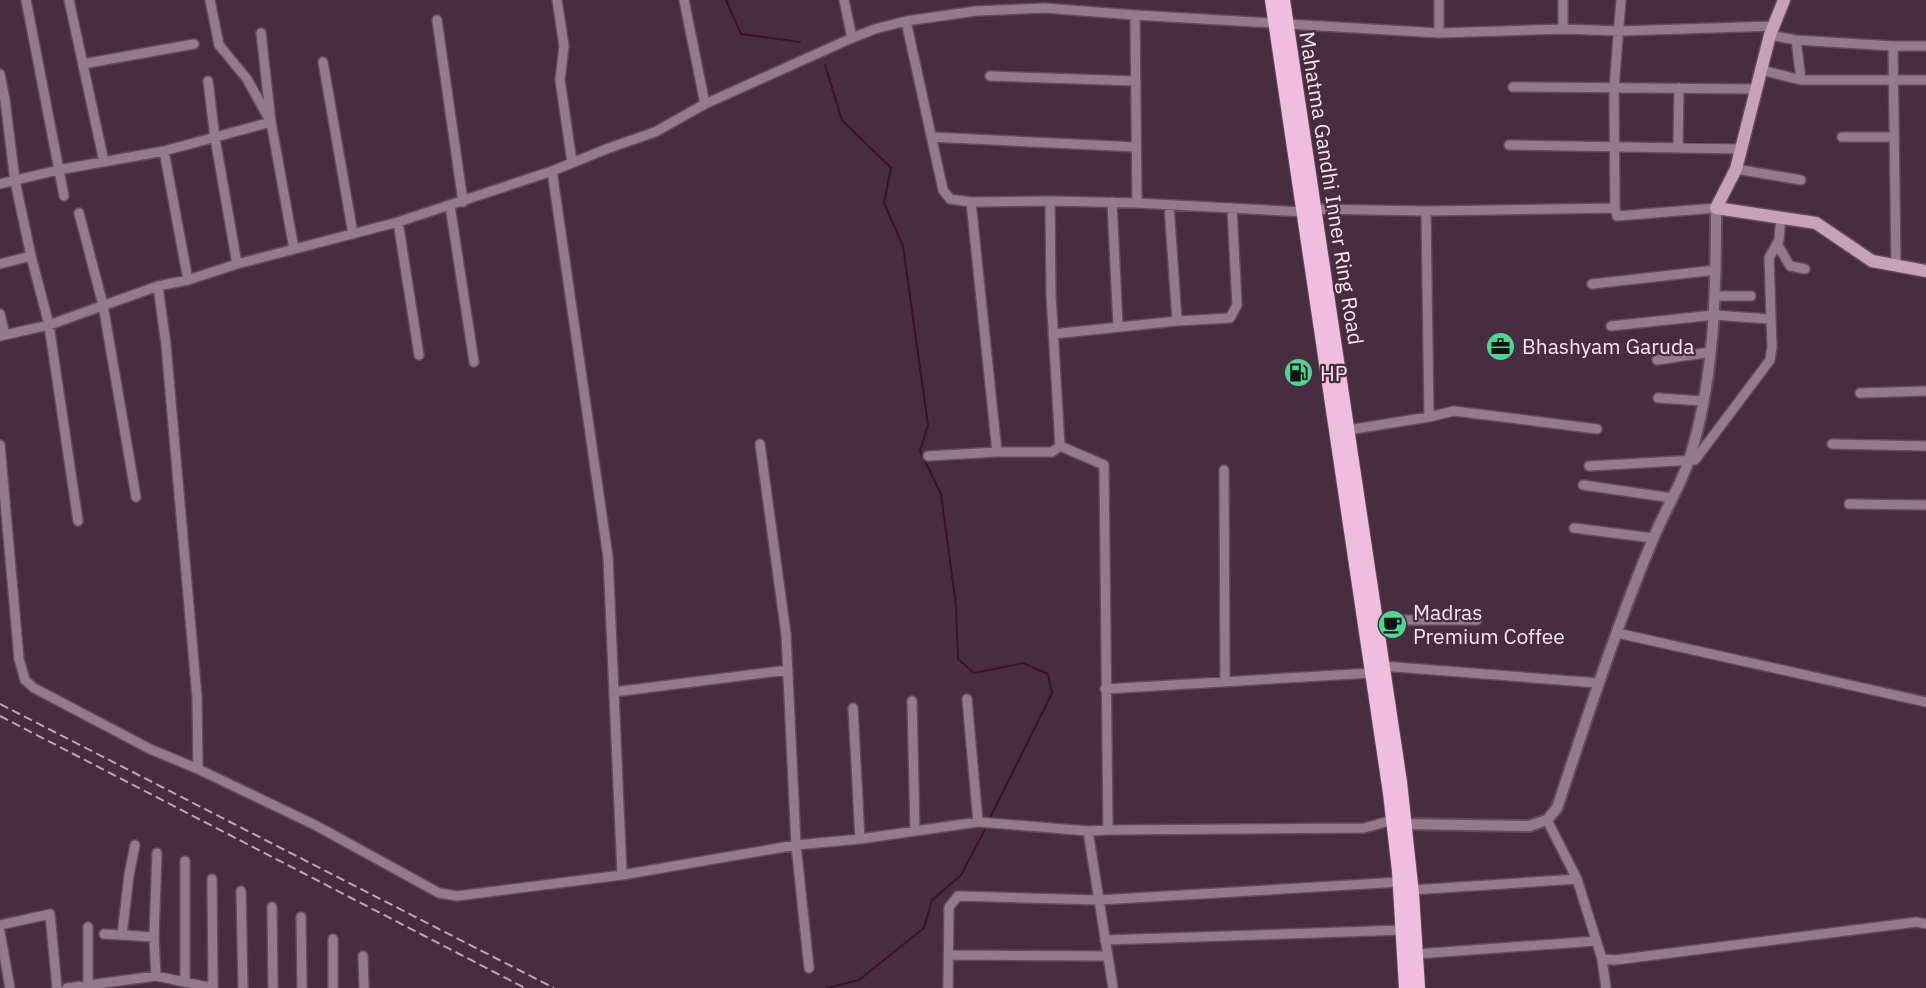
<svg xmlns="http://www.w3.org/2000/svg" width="1926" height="988" viewBox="0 0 1926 988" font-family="'IBM Plex Sans',sans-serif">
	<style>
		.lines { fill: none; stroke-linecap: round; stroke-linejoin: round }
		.stream { stroke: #3c1030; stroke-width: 2 }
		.minor-casing { stroke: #634b5b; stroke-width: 12 }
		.tertiary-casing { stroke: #634b5b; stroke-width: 14 }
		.secondary-casing { stroke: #634b5b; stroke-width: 15 }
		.primary-casing { stroke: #634b5b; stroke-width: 16 }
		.minor { stroke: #937b8a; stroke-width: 9 }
		.tertiary { stroke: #937b8a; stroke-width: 10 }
		.secondary { stroke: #c7a1b9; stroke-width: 12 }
		.primary { stroke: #efbede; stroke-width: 14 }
		.rail { stroke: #bba6b4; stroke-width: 2; stroke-dasharray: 9 4.5; stroke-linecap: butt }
		.labels { text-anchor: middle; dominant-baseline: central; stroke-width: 4.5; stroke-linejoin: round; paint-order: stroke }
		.street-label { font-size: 21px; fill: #f8e6f1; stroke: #472d3f }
		.poi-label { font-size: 21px; fill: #f8e6f1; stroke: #472d3f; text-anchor: start }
	</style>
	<rect width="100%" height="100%" fill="#472d3f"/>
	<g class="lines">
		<path class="stream" d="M726 0 741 34 800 42
			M825 65 842 120 891 168 884 203 903 246 928 425 920 451 941 494 956 605 958 659 974 673 1023 663 1048 674 1052 693 989 820
			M827 988 859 980 924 928 932 900 961 875 987 826"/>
		<defs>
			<path id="minor" d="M26 0 64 196
				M69 0 104 162
				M210 0 219 45 247 79 268 117
				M557 0 564 46 560 80 572 162
				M684 0 705 104
				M844 0 852 38
				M1439 0V33
				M437 20 463 202
				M906 21 943 190 950 199 971 202 1050 201 1137 203 1135 15
				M1563 29V0
				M261 33 271 122 294 249
				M1770 35 1796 40 1893 46 1896 266
				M1796 40 1801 80
				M1893 46H1926
				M323 62 353 234
				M83 64 194 44
				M1761 70 1801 80H1926
				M0 74 5 100 15 181 31 256 49 325 78 521
				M990 76 1136 81
				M208 81 215 138 237 264
				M1513 87 1756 89
				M931 137 1136 147
				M1842 137H1894
				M1509 145 1741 149
				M1678 148 1679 88
				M164 151 188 280
				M1736 169 1801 180
				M552 171 608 557 622 875 796 845 860 839 978 822 1088 831 1108 830 1104 465 1060 446
				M0 184 58 170 164 151 271 122
				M971 202 997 452
				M1112 202 1118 327
				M1137 203 1304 212
				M1169 205 1177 321 1230 318 1237 305 1232 208
				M450 206 474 362
				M1615 208 1617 216 1716 208
				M1314 209 1426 211 1615 208 1614 88 1621 0
				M1426 211 1429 417
				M79 213 103 305 136 497
				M398 222 419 355
				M1777 244 1790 266 1805 269
				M0 264 31 256
				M1592 284 1716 270
				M158 286 166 345 197 697 198 769
				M1715 296H1751
				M0 314 5 335
				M1611 326 1714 315 1769 319
				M1053 334 1177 321
				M0 336 49 325 158 286 188 280 237 264 398 222 552 171 609 148 655 132 705 104 852 38 875 29 906 21 976 11 1045 8 1135 15 1439 33 1563 29 1620 31 1774 26
				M1657 360 1711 352
				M1860 393 1926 391
				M1658 398 1703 401
				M1348 430 1429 417 1454 411 1597 429
				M760 444 786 634 796 845 809 968
				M1832 444 1926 446
				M0 445 19 659 25 680 34 688 150 749 198 769 315 825 439 893 457 896 622 875
				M928 456 997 452H1052L1060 446 1051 295 1050 201
				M1589 466 1695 460 1770 360 1772 347 1769 258 1779 240 1781 217
				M1224 470 1225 681
				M1583 485 1672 498
				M1849 504 1926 505
				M1574 528 1653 538
				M1376 620H1477
				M1617 633 1926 702
				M1382 666 1598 683
				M1105 689 1371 673
				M614 692 788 670
				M967 699 978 822
				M912 701 915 831
				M853 708 860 839
				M1547 820 1577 879 1602 959 1606 988
				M1108 830 1364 828 1393 820
				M1088 831 1113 988
				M212 879 213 988
				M1412 890 1577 879
				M241 891 243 988
				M272 907 273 988
				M301 917 302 988
				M0 925 50 914 57 988
				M0 932 10 988
				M104 934 154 937
				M122 935 129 875 135 845
				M333 939V988
				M1105 940 1403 930
				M1416 954 1596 941
				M949 955 1107 956
				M363 956 364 988
				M1602 959 1615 960 1917 922 1926 924
				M156 976 154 937 157 853
				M185 982V861
				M67 988 156 976 213 988
				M88 988V927
				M948 988 949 907 958 896 1099 900 1400 882"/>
			<path id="tertiary" d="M1405 824 1529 826 1547 820 1557 808C1587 718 1616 627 1653 539 1664 512 1680 487 1689 460 1715 379 1716 292 1716 208"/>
			<path id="secondary" d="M1784 0 1770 35 1736 169 1716 208 1816 223 1872 261 1926 271"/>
			<path id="primary" d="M1272 0 1390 793 1399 871 1406 988
				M1283 0 1400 782 1412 894 1418 988"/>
		</defs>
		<use href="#minor" class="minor-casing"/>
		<use href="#tertiary" class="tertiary-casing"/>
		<use href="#secondary" class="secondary-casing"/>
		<use href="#primary" class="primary-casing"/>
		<use href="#minor" class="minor"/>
		<use href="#tertiary" class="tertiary"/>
		<use href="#secondary" class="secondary"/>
		<use href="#primary" class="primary"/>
		<path class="rail" d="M0 704 554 988
			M0 716 525 988"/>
	</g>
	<defs>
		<symbol id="office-disc" viewBox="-11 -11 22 22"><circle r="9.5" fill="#52d397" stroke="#472d3f"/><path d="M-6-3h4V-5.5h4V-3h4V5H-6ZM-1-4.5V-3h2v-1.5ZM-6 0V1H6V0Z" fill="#111"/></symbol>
		<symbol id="fuel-disc" viewBox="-11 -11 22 22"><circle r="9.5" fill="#52d397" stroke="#472d3f"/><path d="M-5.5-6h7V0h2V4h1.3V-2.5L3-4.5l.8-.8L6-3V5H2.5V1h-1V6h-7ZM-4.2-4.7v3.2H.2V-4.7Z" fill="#111"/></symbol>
		<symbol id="cafe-disc" viewBox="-11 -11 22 22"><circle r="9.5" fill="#52d397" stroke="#472d3f"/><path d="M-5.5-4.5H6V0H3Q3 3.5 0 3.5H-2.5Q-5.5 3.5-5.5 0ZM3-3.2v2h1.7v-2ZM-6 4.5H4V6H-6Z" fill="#111"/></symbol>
	</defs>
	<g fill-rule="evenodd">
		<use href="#office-disc" x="1484" y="330" width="33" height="33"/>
		<use href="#fuel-disc" x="1282" y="356" width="33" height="33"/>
		<use href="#cafe-disc" x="1376" y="608" width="33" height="33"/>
	</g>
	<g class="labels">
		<g class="street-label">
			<text transform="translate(1332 188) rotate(81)">Mahatma Gandhi Inner Ring Road</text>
		</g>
		<g class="poi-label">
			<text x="1522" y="346">Bhashyam Garuda</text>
			<text x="1320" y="373">HP</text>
			<text x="1413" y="612">Madras<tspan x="1413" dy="24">Premium Coffee</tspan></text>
		</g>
	</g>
</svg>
